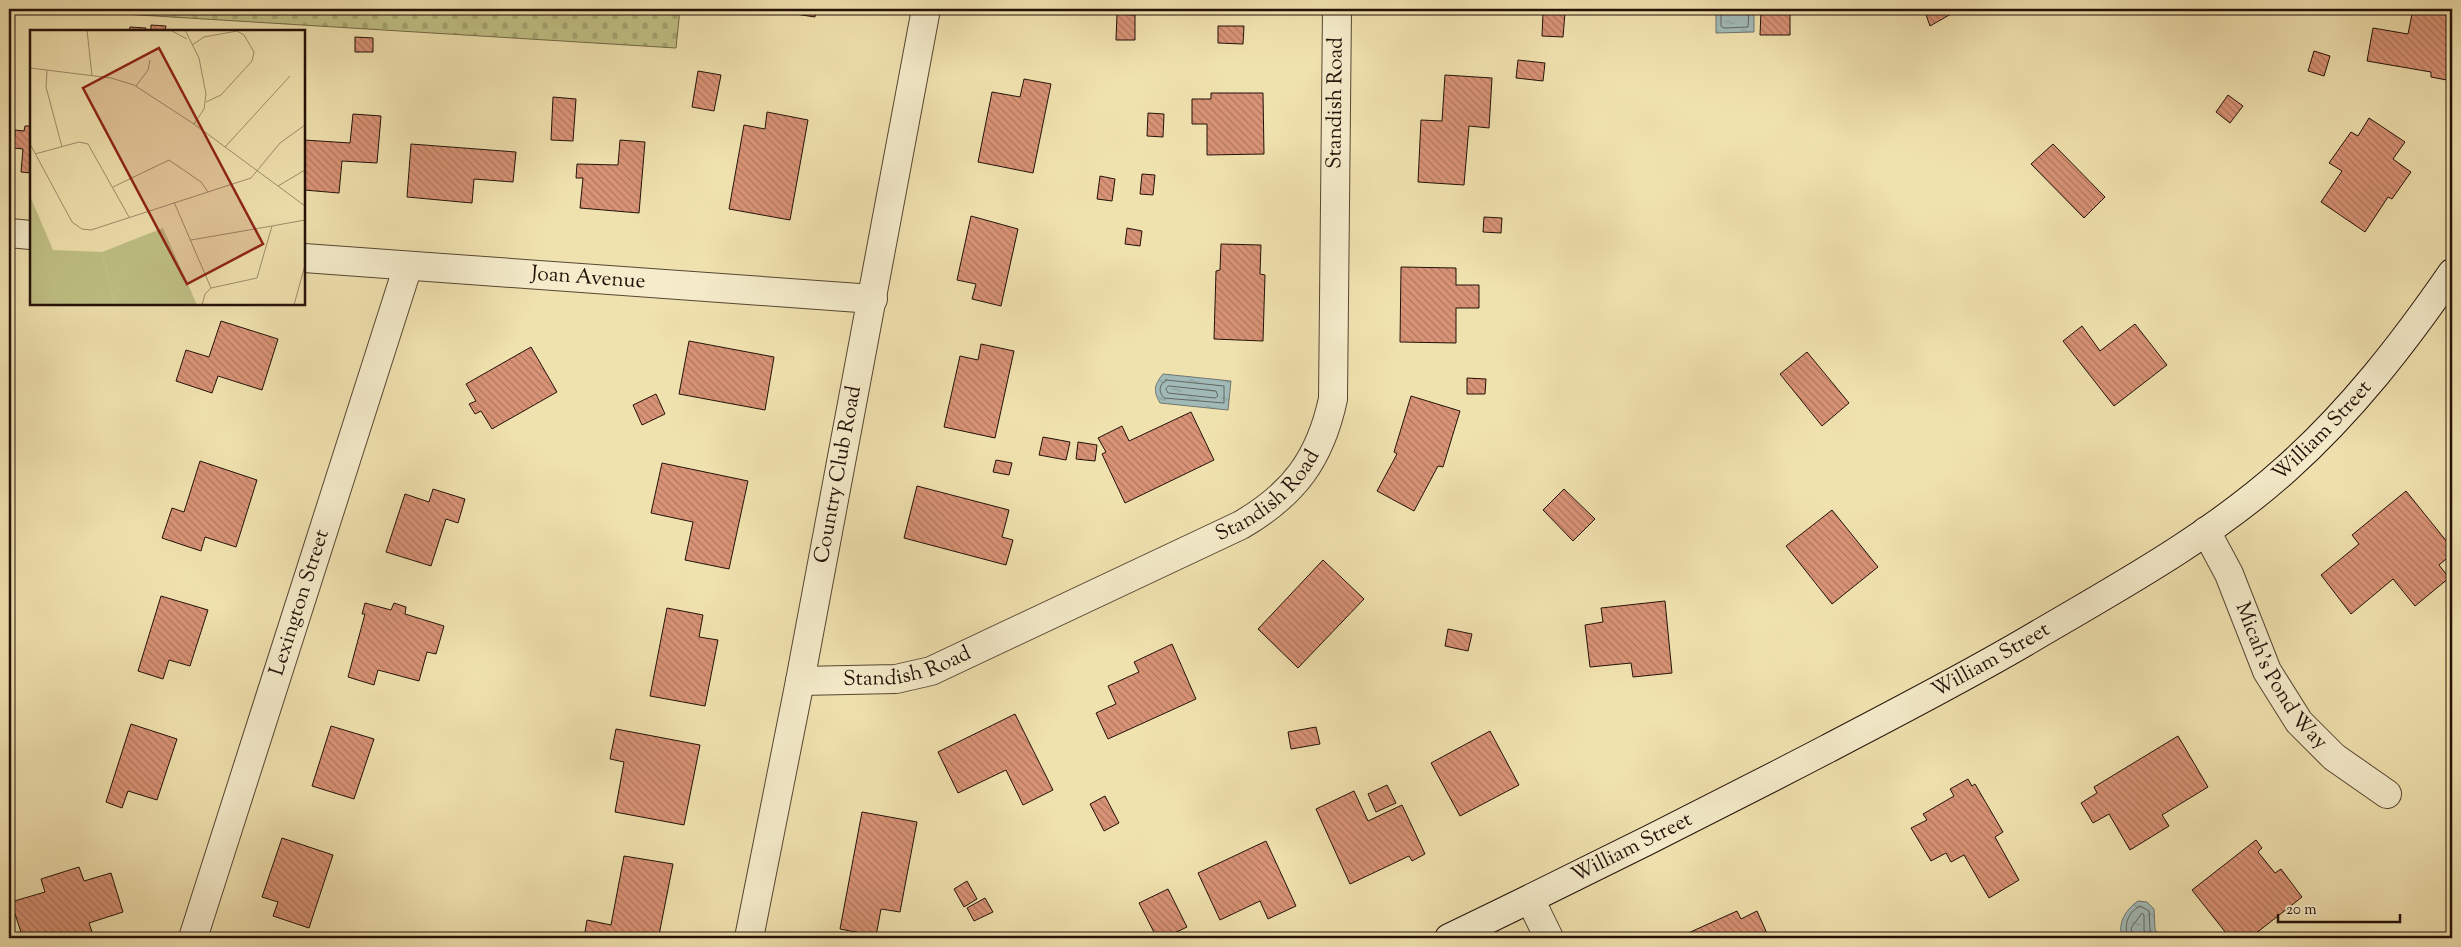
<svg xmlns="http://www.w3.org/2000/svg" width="2461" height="947" viewBox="0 0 2461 947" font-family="'Sorts Mill Goudy',serif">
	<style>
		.cemetery { fill: url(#cemetery-stones); stroke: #726947 }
		.water { fill: url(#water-ripples); stroke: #6f7671 }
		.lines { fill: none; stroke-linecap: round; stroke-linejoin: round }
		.shore { stroke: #626660; stroke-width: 1 }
		.building { fill: url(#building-back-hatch); stroke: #231108 }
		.street-casing { stroke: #564532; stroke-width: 30 }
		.secondary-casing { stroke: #231108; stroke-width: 30 }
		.street { stroke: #f5eccb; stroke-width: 28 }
		.secondary { stroke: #f5eccb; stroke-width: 28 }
		.labels { text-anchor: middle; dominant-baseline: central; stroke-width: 5; stroke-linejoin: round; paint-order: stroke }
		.street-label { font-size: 21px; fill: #231108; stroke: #f5eccb }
		.inset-road { fill: none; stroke: #9e8e6c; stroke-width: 1 }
		.view { fill: #8f2418; fill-opacity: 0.15; stroke: #8f2418; stroke-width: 2.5 }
		.inset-edge { fill: none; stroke: #231108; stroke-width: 2.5 }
	</style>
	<defs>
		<pattern id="cemetery-stones" width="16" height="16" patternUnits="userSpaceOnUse" patternTransform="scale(1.25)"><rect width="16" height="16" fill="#c0c186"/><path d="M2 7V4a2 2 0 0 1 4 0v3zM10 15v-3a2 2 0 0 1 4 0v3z" fill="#a5a572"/></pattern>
		<pattern id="water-ripples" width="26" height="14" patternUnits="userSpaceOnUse" patternTransform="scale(1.25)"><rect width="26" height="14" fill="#a1bab7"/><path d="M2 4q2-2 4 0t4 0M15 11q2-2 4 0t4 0" fill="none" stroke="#8a9f9c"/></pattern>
		<pattern id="building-back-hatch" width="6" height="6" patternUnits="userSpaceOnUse" patternTransform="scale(1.25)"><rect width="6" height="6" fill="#d99376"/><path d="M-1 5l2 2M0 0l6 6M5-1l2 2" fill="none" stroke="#b0775f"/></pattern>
	</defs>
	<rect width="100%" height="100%" fill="#f0e2af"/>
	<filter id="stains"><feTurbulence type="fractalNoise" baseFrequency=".004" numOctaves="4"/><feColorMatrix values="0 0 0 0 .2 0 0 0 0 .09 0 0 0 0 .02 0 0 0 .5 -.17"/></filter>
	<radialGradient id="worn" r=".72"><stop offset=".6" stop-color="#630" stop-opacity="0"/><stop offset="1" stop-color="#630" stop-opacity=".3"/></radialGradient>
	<path class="cemetery" d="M42 9H680L676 48Z"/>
	<path class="water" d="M1716 9H1754V32L1716 33Z
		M1163 374 1231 381 1228 410 1160 403C1153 391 1154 385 1163 374Z
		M2138 901 2147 902 2154 909 2155 929 2160 938H2123C2116 925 2126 909 2138 901Z"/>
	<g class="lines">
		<path class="shore" d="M1721 9V26L1724 28 1748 27 1749 9
			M1166 380 1224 386V403L1164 398C1158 391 1159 385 1166 380Z
			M1169 386 1216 391 1218 396 1215 398 1168 393 1166 389Z
			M2127 938C2125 925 2126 914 2140 906L2149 911 2150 930 2154 938
			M2133 938 2131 928 2142 913 2144 915V930L2147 938"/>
	</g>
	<path class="building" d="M783 9H816L815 17 782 12Z
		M1214 9H1262V12L1214 13Z
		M1924 9H1947L1951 14 1930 26Z
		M2413 9H2452V81L2431 77V72L2367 61 2373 28 2408 34Z
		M1761 11 1790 12V35H1760Z
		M1543 12 1565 13 1563 37 1542 36Z
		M1117 14 1135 15V40H1116Z
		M151 25 166 26 165 31H151Z
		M1218 26H1244L1243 44 1218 43Z
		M130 27 146 28 145 31H129Z
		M355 37 373 38V52H355Z
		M2314 51 2330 56 2324 76 2308 71Z
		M1518 60 1545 63 1543 81 1516 78Z
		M698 71 721 75 714 111 692 107Z
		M1445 75 1492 78 1489 128 1469 126 1464 185 1418 182 1421 120 1442 121Z
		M1024 79 1051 84 1033 173 978 162 992 92 1020 97Z
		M1211 93H1263L1264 154 1207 155V124H1192V99H1211Z
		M2228 95 2243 106 2230 123 2216 112Z
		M553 97 576 99 573 141 551 140Z
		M767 112 808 120 790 220 729 209 744 125 765 129Z
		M1148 113 1164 114 1163 137 1147 136Z
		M353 114 381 116 377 163 342 161 339 193 304 190V140L350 143Z
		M2369 118 2405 142 2393 159 2411 172 2392 199 2388 197 2365 232 2321 202 2342 171 2329 163 2351 132 2358 136Z
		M25 126H31V173L21 172 23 149 14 148 15 130 24 131Z
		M620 140 645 142 639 213 580 208 583 178H576L577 164 618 165Z
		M411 144 516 152 513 182 474 179 472 203 407 197Z
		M2053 144 2105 197 2084 218 2031 164Z
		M1142 174 1155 175 1153 195 1140 194Z
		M1100 176 1115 179 1112 201 1097 199Z
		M971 216 1018 229 1001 306 972 299 976 284 957 280Z
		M1484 217 1502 218 1501 233 1483 232Z
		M1127 228 1142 231 1140 246 1125 244Z
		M1221 244 1261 245 1260 274 1265 275 1263 341 1214 339 1216 271 1220 270Z
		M1401 267 1456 268V285H1479V308H1456V343L1400 342Z
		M221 321 278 339 262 390 218 376 212 393 176 381 186 350 209 357Z
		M2135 324 2167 365 2114 406 2063 341 2082 326 2100 351Z
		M689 341 774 357 765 410 679 394Z
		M981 344 1014 351 995 438 944 427 960 356 978 360Z
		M531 347 557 392 492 429 481 411 475 414 469 404 476 401 466 384Z
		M1807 352 1849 403 1822 426 1780 374Z
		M1467 378 1486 379 1485 394H1467Z
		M656 394 665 414 642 425 633 405Z
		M1411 396 1460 411 1443 467 1438 466 1414 511 1377 491 1397 454 1394 452Z
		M1191 412 1214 460 1125 503 1102 454 1106 452 1098 438 1122 426 1129 441Z
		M1043 437 1070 442 1066 460 1039 455Z
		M1078 442 1097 445 1095 461 1076 459Z
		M996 460 1012 463 1009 475 993 472Z
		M200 461 257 480 236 547 205 537 201 551 162 538 172 508 184 512Z
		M662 463 748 481 729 569 685 560 693 522 651 513Z
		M917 486 1009 510 1002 537 1013 540 1006 565 904 538Z
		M433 489 465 499 458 523 446 519 431 566 386 552 405 494 429 502Z
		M1564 489 1595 519 1573 541 1543 510Z
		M2406 491 2452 548V554L2439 565 2449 578 2415 606 2393 579 2351 614 2321 575 2359 544 2352 535Z
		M1832 510 1878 567 1832 604 1786 546Z
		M1323 560 1364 599 1298 668 1258 629Z
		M161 596 208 610 190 666 169 660 163 679 138 671Z
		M1665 601 1672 673 1633 677 1631 663 1590 667 1585 625 1603 622 1601 608Z
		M365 603 391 610 394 603 406 607 405 614 444 626 436 654 427 652 419 681 378 670 374 685 348 677 365 614H362Z
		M667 608 703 615 699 637 718 640 705 706 650 696Z
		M1448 629 1472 634 1468 651 1445 646Z
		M1172 644 1196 699 1108 739 1096 713 1116 704 1108 686 1139 672 1134 662Z
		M1015 714 1053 790 1023 805 1006 770 958 793 938 752Z
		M131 724 177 739 157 800 128 791 122 808 106 802Z
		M331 726 374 739 354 799 312 786Z
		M1316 727 1320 744 1291 749 1288 732Z
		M616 729 700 745 684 825 615 812 624 762 610 759Z
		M1490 731 1519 785 1460 816 1431 763Z
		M2178 736 2208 787 2162 815 2169 826 2130 850 2109 814 2093 823 2081 803 2097 793 2094 787Z
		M1968 779 1972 786 1975 784 2003 832 1995 837 2019 880 1989 898 1964 855 1951 862 1946 853 1931 861 1911 828 1927 820 1923 814 1954 796 1950 789Z
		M1387 785 1396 803 1376 812 1368 794Z
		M1354 791 1368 821 1402 805 1425 854 1412 861 1409 856 1350 884 1316 809Z
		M1105 796 1119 823 1104 831 1090 804Z
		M862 812 917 822 900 912 881 909 876 936 840 929Z
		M282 838 333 855 309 928 273 916 278 902 262 897Z
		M2256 840 2262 848 2258 852 2275 873 2281 869 2302 897 2250 938H2230L2192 890Z
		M1266 841 1296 906 1268 919 1260 901 1220 920 1198 873Z
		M624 856 673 864 659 935 642 932 641 938H584L587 920 611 925Z
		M79 867 84 881 111 873 123 912 89 923 94 938H23L11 902 45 892 41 879Z
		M967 881 977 899 964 907 954 889Z
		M1168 889 1187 927 1164 938H1157L1139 903Z
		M985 898 993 912 974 921 967 908Z
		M1737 911 1741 919 1757 911 1769 938H1688L1686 934Z"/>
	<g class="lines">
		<defs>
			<g id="street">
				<path d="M9 233 31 235"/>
				<path id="s1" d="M304 258 873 299"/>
				<path id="s2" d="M2206 531 2229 574 2267 671 2299 722 2334 757 2387 794"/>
				<path id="s3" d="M800 681 896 679 931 671 1241 525C1294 494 1320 459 1333 399L1337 9"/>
				<path d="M1530 899 1549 938"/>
				<path id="s4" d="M193 938 408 266"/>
				<path id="s5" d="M749 938 800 681 926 9"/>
			</g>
			<g id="secondary">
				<path id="s6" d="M1449 938C1576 877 1702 814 1827 749 1899 711 1972 674 2042 632 2126 583 2214 534 2286 469 2351 411 2403 344 2452 273"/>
			</g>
		</defs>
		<use href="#street" class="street-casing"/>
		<use href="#secondary" class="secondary-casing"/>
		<use href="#street" class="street"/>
		<use href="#secondary" class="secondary"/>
	</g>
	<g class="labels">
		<g class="street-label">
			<text stroke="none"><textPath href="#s3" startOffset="932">Standish Road</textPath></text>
			<text stroke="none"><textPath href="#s1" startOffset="285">Joan Avenue</textPath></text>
			<text stroke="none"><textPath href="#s6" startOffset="1014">William Street</textPath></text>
			<text stroke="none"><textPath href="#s5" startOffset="472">Country Club Road</textPath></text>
			<text stroke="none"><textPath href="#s3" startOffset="514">Standish Road</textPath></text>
			<text stroke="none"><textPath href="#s4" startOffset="352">Lexington Street</textPath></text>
			<text stroke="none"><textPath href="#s6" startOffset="609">William Street</textPath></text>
			<text stroke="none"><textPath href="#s3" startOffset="109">Standish Road</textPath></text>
			<text stroke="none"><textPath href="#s2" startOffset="164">Micah's Pond Way</textPath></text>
			<text stroke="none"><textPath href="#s6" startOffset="204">William Street</textPath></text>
		</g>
	</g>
	<g transform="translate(30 30)">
		<rect width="275" height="275" fill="#f0e2af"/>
		<path d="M0 166 23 220 72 222 85 275H0Z" fill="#c0c186"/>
		<path d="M133 198 167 275H85L72 222Z" fill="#c0c186"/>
		<path class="inset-road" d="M57 0 62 46M140 0 157 9M155 0 169 28 176 64 174 79 164 94M162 15 174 7 207 1 214 5 224 22 222 31 191 65 176 72M0 38 81 48 104 55 164 94 275 176M17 40 16 57 32 117M106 56 118 40 120 30M0 114 42 192 52 199 61 200 221 148 250 113 275 95M195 117 260 46M5 124 49 112 58 114 99 187M248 156 275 140M83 157 139 130 171 152 178 162M144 172 181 258M161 210 242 196M172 275 175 264 181 258 227 248 242 196 275 190M264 275 275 235"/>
		<path class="view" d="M129 18 233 214 157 254 53 58Z"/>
		<rect width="275" height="275" class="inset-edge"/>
	</g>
	<rect width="2461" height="947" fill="none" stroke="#f0e2af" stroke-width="30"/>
	<rect x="10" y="10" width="2441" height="927" fill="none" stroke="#231108" stroke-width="2.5"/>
	<rect x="15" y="15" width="2431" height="917" fill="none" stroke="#231108"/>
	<path d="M2278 914v8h122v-8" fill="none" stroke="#231108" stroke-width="2.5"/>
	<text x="2286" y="914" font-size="15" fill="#231108" stroke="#f5eccb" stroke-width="4" paint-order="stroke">20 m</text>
	<rect width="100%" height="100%" filter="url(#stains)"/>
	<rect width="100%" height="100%" fill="url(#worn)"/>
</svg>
